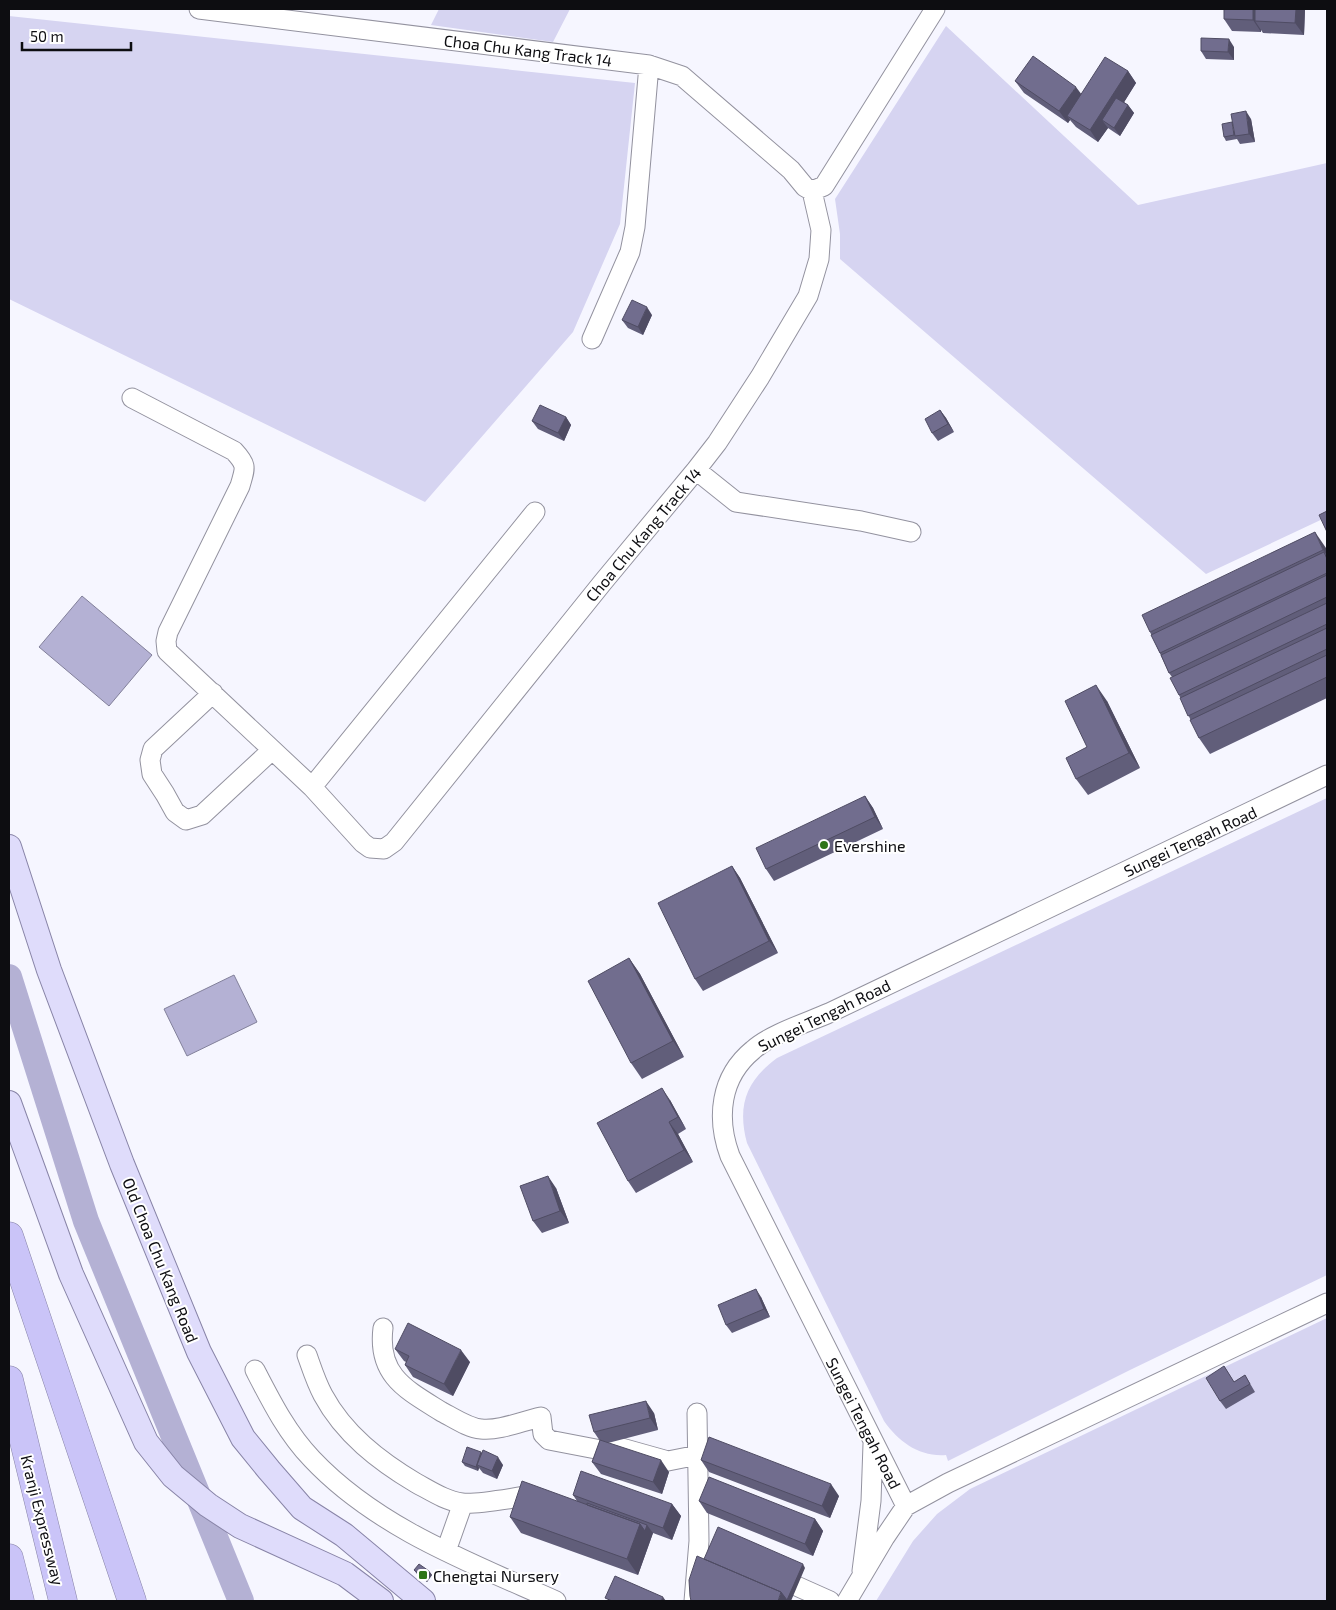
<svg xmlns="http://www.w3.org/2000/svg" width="1336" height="1610" viewBox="0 0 1336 1610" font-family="'Exo 2',sans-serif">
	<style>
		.green { fill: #d6d4f1 }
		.water { fill: #b4b1d4; stroke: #82809a }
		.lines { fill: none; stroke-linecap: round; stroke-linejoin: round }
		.river { stroke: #b4b1d4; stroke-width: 26 }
		.minor-casing { stroke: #93929f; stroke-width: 21 }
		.major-casing { stroke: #8884a7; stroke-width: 26 }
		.highway-casing { stroke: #8884a7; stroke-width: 29 }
		.minor { stroke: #fff; stroke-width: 19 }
		.major { stroke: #dfdcfb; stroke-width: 24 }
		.highway { stroke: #cac4f8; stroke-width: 28 }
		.wall { fill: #615e7a }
		.shaded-wall { fill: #4f4c63 }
		.building { fill: #716d8e; stroke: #4f4c63 }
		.poi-dot { fill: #2e7517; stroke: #fff; stroke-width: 2 }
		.labels { text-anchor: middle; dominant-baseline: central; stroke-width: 4; stroke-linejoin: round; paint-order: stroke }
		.street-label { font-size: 16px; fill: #0d0d11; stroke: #fff }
		.poi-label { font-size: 16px; fill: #0d0d11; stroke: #fff; text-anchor: start }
	</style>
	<rect width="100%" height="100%" fill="#f6f6ff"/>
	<path class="green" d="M439 9H570L553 42 431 25Z
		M9 16 635 83 620 224 573 332 425 502 9 299Z
		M946 26 1138 205 1327 163V517L1206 574 840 259V234L835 199Z
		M1327 798V1275L1130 1370 948 1461 946 1455C919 1457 899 1442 884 1421L747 1143C737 1106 746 1081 777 1058Z
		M1327 1318V1601H876L913 1541 937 1514 970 1489Z"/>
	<path class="water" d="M82 596 152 655 109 706 39 647Z
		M234 975 257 1022 187 1056 164 1009Z"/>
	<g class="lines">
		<path class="river" d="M9 977 86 1221 241 1601"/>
		<defs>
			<path id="minor" d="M812 191 824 186 935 9
				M592 339 630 252 635 227 649 65
				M132 398 234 451C248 466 245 468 240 486L168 632 166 641 167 651 312 787 363 843 370 848 384 849 394 842 603 582 696 470 717 443 760 377 808 296 819 259 821 230 812 191 805 187 791 170 682 76 649 65 199 9
				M696 470 736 502 861 521 911 532
				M213 693 153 749 150 760 152 774 165 794 175 812 186 820 202 815 272 750
				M312 787 535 512
				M383 1328C377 1376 407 1390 442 1412 454 1418 468 1428 481 1429 500 1431 522 1421 541 1417L543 1434 549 1440 601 1450 618 1447 668 1461 698 1455
				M307 1355C312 1369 316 1382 323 1395 344 1434 379 1461 416 1483 431 1491 446 1501 462 1503 476 1505 511 1498 527 1496
				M255 1370C271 1401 287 1433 312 1459 377 1528 471 1563 556 1601
				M906 1506 730 1156C716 1118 720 1077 753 1050 771 1034 806 1023 829 1013L1327 775
				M446 1551 463 1503
				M862 1571 871 1501 873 1444
				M774 1576 830 1601
				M694 1601 699 1541 697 1413
				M847 1601 885 1537 906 1506 948 1483 1327 1303"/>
			<path id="major" d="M9 847 49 970 122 1164 199 1352 243 1438 269 1470 302 1508 344 1535 423 1601
				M9 1103 71 1274 146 1442 173 1476 208 1505 240 1526 345 1574 381 1601"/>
			<path id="highway" d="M9 1236 132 1601
				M9 1380 63 1601
				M9 1558 20 1601"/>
		</defs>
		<use href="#minor" class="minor-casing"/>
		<use href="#major" class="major-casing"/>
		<use href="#highway" class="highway-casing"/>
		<use href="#minor" class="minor"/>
		<use href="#major" class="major"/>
		<use href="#highway" class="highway"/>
	</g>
	<path class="wall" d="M1305 9 1304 35 1263 33 1261 30V32L1232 31 1224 19Z
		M1234 47V60L1206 59 1201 51Z
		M1128 71 1136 83 1124 102 1128 105 1134 113 1120 136 1108 128 1098 142 1076 127 1070 120 1068 123 1024 93 1015 81 1081 94Z
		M1251 119 1255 142 1240 144 1237 139 1226 141 1224 137Z
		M652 315 643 335 628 328 622 320Z
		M940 410 946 418 954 432 938 441 932 433Z
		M566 417 571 425 564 441 538 429 532 421Z
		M1326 548 1327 550V698L1210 754 1199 738 1179 695 1172 677 1169 673 1150 632Z
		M1107 701 1140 768 1088 795 1076 779 1087 747Z
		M865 796 873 808 883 829 774 881 766 869Z
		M732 866 740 878 778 953 703 991 695 979Z
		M629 958 640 974 684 1057 642 1079 631 1063Z
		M670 1100 686 1129 678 1134 693 1162 636 1193 628 1181Z
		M556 1188 569 1223 542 1233 533 1221Z
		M761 1297 770 1317 732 1333 726 1325Z
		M395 1349 470 1362 453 1396 413 1377 405 1365 406 1362 404 1361Z
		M1224 1366 1234 1382 1245 1375 1255 1392 1226 1409 1220 1401Z
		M654 1413 658 1430 608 1443 669 1472 662 1494 601 1474 592 1462 600 1441 594 1432Z
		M482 1454 503 1465 497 1479 483 1473 479 1468 478 1471 465 1466 462 1462Z
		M701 1460 839 1496 830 1518 709 1472Z
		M573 1495 672 1504 681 1516 672 1540 653 1533 638 1575 521 1533 510 1517 577 1501Z
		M699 1501 815 1519 823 1531 813 1556 707 1513Z
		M414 1570 429 1571 432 1575 427 1582 417 1574Z"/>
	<path class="shaded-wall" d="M1253 9H1262L1255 21 1261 30V32L1253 20Z
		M1296 9H1305L1304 35 1295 23Z
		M1229 39 1234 47V60L1228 52Z
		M1128 71 1136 83 1110 125 1102 120 1108 128 1098 142 1090 130Z
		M1076 87 1085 99 1067 116 1070 120 1068 123 1059 111Z
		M1128 105 1134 113 1120 136 1114 128Z
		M1246 111 1251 119 1255 142 1249 134Z
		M647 307 652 315 643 335 638 327Z
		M940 410 946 418 954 432 948 424Z
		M566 417 571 425 564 441 558 433Z
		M1315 532 1326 548 1327 550V555L1323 550Z
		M1096 685 1107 701 1140 768 1129 753Z
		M865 796 873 808 883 829 875 817Z
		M732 866 740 878 778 953 769 941Z
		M629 958 640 974 684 1057 673 1041Z
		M662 1088 670 1100 686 1129 678 1117Z
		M669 1122 678 1134 693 1162 684 1150Z
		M548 1176 556 1188 569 1223 560 1211Z
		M756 1289 761 1297 770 1317 764 1309Z
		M461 1350 470 1362 453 1396 444 1384Z
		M646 1401 654 1413 658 1430 650 1418Z
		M481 1452 484 1456 477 1465 479 1468 478 1471 476 1467Z
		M498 1457 503 1465 497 1479 492 1471Z
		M661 1460 669 1472 662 1494 653 1482Z
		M831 1484 839 1496 830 1518 822 1506Z
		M672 1504 681 1516 672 1540 663 1528Z
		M815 1519 823 1531 813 1556 805 1544Z
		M640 1524 647 1525 653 1533 638 1575 627 1559Z
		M803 1564 805 1568 791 1601H778L781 1592Z
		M429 1571 432 1575 427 1582 424 1578Z
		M663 1597 666 1601H661Z"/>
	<path class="building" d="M1224 9H1253V20L1224 19Z
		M1255 9H1296L1295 23 1255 21Z
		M1201 38 1229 39 1228 52 1201 51Z
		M1033 56 1076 87 1059 111 1015 81Z
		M1105 57 1128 71 1090 130 1067 116Z
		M1116 98 1128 105 1114 128 1102 120Z
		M1246 111 1249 134 1235 136 1231 114Z
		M1232 122 1234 135 1224 137 1222 124Z
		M632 300 647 307 638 327 622 320Z
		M540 405 566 417 558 433 532 421Z
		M940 410 948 424 932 433 925 419Z
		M1327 511V532L1319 515Z
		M1315 532 1323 550 1150 632 1142 615Z
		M1324 552 1327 559V573L1160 653 1151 635Z
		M1327 575V597L1169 673 1161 655Z
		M1327 603V624L1179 695 1170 678Z
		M1327 628V649L1188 716 1180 698Z
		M1327 655V677L1199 738 1190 720Z
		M1096 685 1129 753 1076 779 1066 758 1087 747 1065 701Z
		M865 796 875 817 766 869 756 848Z
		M732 866 769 941 695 979 658 903Z
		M629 958 673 1041 631 1063 588 981Z
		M662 1088 678 1117 669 1122 684 1150 628 1181 597 1123Z
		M548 1176 560 1211 533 1221 520 1186Z
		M756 1289 764 1309 726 1325 718 1305Z
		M408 1323 461 1350 444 1384 405 1365 409 1356 395 1349Z
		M1224 1366 1234 1382 1245 1375 1250 1384 1220 1401 1206 1378Z
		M646 1401 650 1418 594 1432 589 1415Z
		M709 1437 831 1484 822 1506 701 1460Z
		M600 1440 661 1460 653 1482 592 1462Z
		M467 1447 481 1452 476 1467 462 1462Z
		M483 1450 498 1457 492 1471 477 1465Z
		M581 1471 672 1504 663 1528 573 1495Z
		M709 1477 815 1519 805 1544 699 1501Z
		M522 1481 640 1524 627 1559 510 1517Z
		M587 1503 647 1525 645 1531 640 1524 587 1505Z
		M718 1527 803 1564 787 1600 781 1592 704 1559Z
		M697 1556 781 1592 778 1601H691L690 1596 689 1580Z
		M419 1564 429 1571 424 1578 414 1570Z
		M615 1576 663 1597 661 1601H612L605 1598Z"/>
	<g class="poi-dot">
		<circle cx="824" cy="845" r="5"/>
		<rect x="418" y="1570" width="10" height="10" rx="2.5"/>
	</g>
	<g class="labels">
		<g class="street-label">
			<text transform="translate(528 50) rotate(7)">Choa Chu Kang Track 14</text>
			<text transform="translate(643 534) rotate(-50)">Choa Chu Kang Track 14</text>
			<text transform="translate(1190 841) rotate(-25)">Sungei Tengah Road</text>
			<text transform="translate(824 1015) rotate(-26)">Sungei Tengah Road</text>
			<text transform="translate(161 1260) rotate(68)">Old Choa Chu Kang Road</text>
			<text transform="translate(864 1423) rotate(63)">Sungei Tengah Road</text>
			<text transform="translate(43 1520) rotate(76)">Kranji Expressway</text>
		</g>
		<g class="poi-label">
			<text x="834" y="845">Evershine</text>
			<text x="433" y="1575">Chengtai Nursery</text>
		</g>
	</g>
	<rect width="1336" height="1610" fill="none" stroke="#0d0d11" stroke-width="20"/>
	<path d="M22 42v8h109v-8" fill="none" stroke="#0d0d11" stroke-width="2.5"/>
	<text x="30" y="42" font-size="15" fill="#0d0d11" stroke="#ffffff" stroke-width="4" paint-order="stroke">50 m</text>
</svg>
